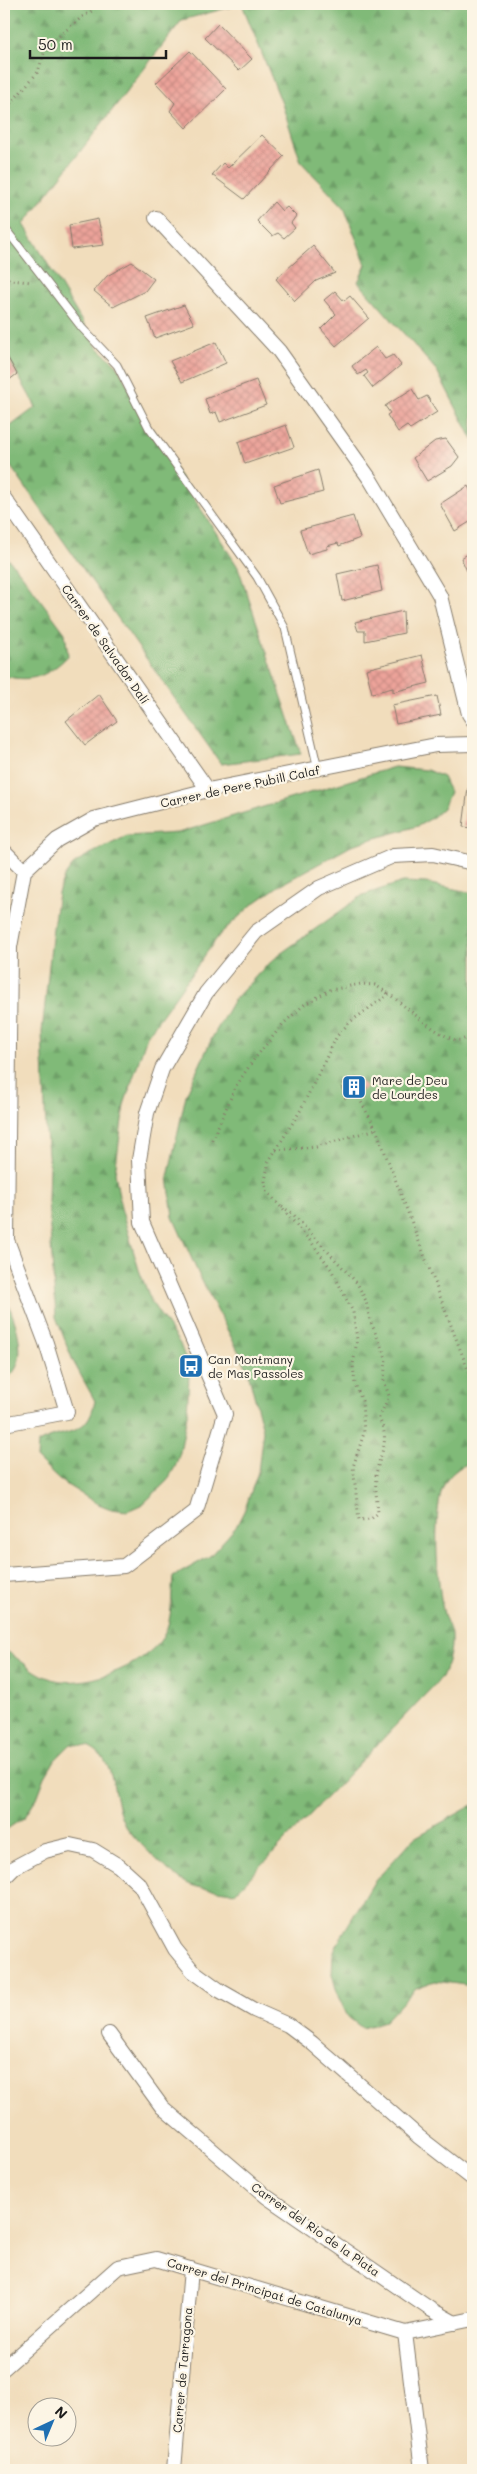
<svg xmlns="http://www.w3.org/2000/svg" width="477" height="2474" viewBox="0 0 477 2474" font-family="Mali,sans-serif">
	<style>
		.forest { fill: url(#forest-firs); stroke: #4e6b4a }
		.building { fill: url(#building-cross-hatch) }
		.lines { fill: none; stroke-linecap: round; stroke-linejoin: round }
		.service-casing { stroke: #867c6c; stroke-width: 9 }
		.minor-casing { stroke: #867c6c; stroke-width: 16 }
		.path { stroke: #867c6c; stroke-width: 3; stroke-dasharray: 1 4; stroke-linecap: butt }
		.service { stroke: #fff; stroke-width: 7 }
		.minor { stroke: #fff; stroke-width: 14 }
		.labels { text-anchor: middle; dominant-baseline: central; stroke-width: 4.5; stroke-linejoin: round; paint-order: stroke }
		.street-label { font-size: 12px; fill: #1c1c1c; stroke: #fcf5e5 }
		.poi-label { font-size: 12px; fill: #1c1c1c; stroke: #fcf5e5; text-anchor: start }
	</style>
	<defs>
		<pattern id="forest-firs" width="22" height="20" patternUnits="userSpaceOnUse" patternTransform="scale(1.25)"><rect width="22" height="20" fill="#80ba78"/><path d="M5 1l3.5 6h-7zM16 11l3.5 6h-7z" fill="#6e9f67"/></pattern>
		<pattern id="building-cross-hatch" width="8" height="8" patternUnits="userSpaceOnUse" patternTransform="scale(1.25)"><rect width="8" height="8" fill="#eca39a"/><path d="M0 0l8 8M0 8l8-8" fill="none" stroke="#ca8c84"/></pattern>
	</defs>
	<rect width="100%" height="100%" fill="#fcf5e5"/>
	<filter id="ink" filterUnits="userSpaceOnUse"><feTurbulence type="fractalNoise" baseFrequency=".02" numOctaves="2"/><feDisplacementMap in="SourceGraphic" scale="10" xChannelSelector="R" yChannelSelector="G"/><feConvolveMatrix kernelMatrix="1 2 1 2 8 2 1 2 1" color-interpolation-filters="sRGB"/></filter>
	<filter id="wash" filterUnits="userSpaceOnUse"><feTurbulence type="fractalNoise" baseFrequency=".0096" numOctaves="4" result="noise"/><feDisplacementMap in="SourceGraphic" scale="20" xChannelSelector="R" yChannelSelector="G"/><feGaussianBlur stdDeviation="1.12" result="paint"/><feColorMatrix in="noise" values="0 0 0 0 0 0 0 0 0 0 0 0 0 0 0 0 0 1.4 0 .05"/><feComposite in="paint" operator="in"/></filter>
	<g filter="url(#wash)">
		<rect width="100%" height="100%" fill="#f1ddbc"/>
		<path class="forest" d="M4 4H473V440L437 371 358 282 366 265 344 207 301 162 281 101 242 4 182 20 24 224 97 347 117 365 149 428 238 567 301 754 221 764 4 457V431L36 407 4 351Z
			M4 554 22 575 65 633 68 656C48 676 32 683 4 676Z
			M394 767 427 770 443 777 450 792 443 808 432 818 418 826 355 844 280 885 253 904 220 934 147 1036 124 1105 115 1173 121 1208 139 1270 152 1303 180 1344 186 1360 189 1375 187 1415 180 1452 175 1467 167 1481 143 1504 127 1511 111 1509 96 1503 59 1480 37 1459 38 1443C66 1428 87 1438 95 1401L73 1361 56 1317 48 1200 49 1165 46 1132 42 1032 53 928 58 893 64 877 73 865 86 856 127 836 178 833Z
			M403 882 426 883 473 893V1460C463 1465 453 1471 446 1481 431 1504 437 1587 444 1614 446 1622 451 1629 451 1636 452 1652 448 1663 442 1677L235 1893C218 1888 199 1891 183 1881 170 1874 133 1838 125 1825 111 1801 118 1761 90 1747 85 1745 76 1745 71 1744L55 1760 45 1777 37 1798 25 1817 4 1831V1651L8 1652C20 1660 33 1671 46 1677 79 1692 144 1667 163 1637 173 1620 171 1596 173 1577L210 1556 236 1527 245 1509 258 1472 263 1430 247 1368 199 1275 173 1217 168 1177 186 1095 212 1038 233 1001 262 970 280 954 363 895Z
			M4 1294C14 1317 34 1364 4 1380Z
			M473 1805V1986L435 1981 416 1988 385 2021 362 2028 348 2017 338 1996 332 1974 333 1954 342 1935 374 1882 414 1838Z"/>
		<g id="blocks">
			<path class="building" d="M218 24 252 59 239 71 205 38Z
				M190 51 226 89 186 128 170 111 175 103 156 83Z
				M262 135 284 156 244 199 212 175 223 163 228 168Z
				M274 202 282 211 287 207 296 216 291 223 295 228 284 238 278 233 272 236 257 221Z
				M98 219 104 245 72 249 69 225Z
				M313 246 335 273 316 281 295 301 276 279Z
				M132 262 154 279 145 291 113 307 94 291 107 276Z
				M335 291 344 301 350 296 369 318 336 346 321 329 336 314 324 300Z
				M184 305 194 324 155 338 147 318Z
				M216 342 226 363 182 382 170 361Z
				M376 347 385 359 393 355 401 365 373 388 364 376 368 373 366 370 358 375 352 366Z
				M4 351 17 374 4 384Z
				M256 380 266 405 220 422 216 412 210 414 205 399Z
				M412 389 419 400 427 396 437 412 410 429 407 426 398 432 387 415 390 413 385 406Z
				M286 425 294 447 245 464 238 442Z
				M446 439 459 457 452 466 427 481 413 458 435 441Z
				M318 470 323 492 280 503 274 485Z
				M468 486 473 496V520L455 531 440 504Z
				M353 516 360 538 339 546 338 543 327 546V549L308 554 300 530Z
				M473 551V584L461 558Z
				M377 565 382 591 342 601 337 574Z
				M403 611 404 633 365 641V631H358L355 622Z
				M422 655 429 683 393 692V688L372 693 366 669Z
				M99 694 117 721 85 745 66 721Z
				M437 696 441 715 396 724 392 705Z
				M468 788H473V828L463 827Z
				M357 1078 367 1088 345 1099 341 1086 345 1081Z"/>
		</g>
	</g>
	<g filter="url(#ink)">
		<use href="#blocks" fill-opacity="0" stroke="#867c6c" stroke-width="1"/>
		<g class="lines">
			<defs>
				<path id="service" d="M4 227 82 328 117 365 149 428 257 577 285 628 318 769"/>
				<path id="minor" d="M156 218 279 351 370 479 440 596 469 714 473 720
					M4 498 208 790
					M4 851 24 871
					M24 871 57 840 94 819 208 790 436 745 473 744
					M4 1424 67 1412 46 1343 7 1240 10 947 24 871
					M4 1575 124 1566 196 1511 225 1414 142 1222 139 1160 147 1113 162 1069 206 993 256 932 319 888 393 856 433 854 473 863
					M4 1878 15 1867 45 1851 70 1845 93 1850 119 1866 140 1885 175 1949 193 1971 219 1990 254 2010 288 2025 312 2043 419 2137 473 2179
					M109 2034 162 2107 267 2197 430 2309 455 2323
					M405 2333 422 2470
					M4 2368 118 2267 156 2259 405 2333 473 2319
					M174 2470 191 2269"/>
			</defs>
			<use href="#service" class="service-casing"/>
			<use href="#minor" class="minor-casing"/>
			<path class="path" d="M4 111 38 72 46 47 82 17 92 11 96 4
				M4 276 10 280 32 282
				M359 1098 376 1129 473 1383
				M212 1140 236 1086 252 1062 283 1024 305 1004 330 990 361 984 375 985 389 994
				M276 1150 316 1147 376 1129
				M282 1207 292 1213 357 1283 366 1301 370 1320 386 1358 384 1380 389 1396 379 1418C390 1442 382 1447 377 1470 374 1483 377 1500 378 1513L371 1519 359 1520 353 1467 364 1433 362 1401 355 1384 353 1365 357 1340 353 1312 331 1269 312 1243 267 1191 265 1181 269 1161 300 1111 337 1036 350 1022 389 994C404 1005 438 1036 456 1040 462 1041 469 1037 473 1033"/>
			<use href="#service" class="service"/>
			<use href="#minor" class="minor"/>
		</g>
	</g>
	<defs>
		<symbol id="building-square" viewBox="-11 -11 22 22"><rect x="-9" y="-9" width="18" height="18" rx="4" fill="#1f6fb2" stroke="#fcf5e5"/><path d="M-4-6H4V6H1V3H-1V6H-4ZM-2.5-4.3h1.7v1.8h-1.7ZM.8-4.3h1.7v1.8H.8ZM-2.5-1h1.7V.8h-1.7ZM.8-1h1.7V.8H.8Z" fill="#fff"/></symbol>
		<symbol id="bus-square" viewBox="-11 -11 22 22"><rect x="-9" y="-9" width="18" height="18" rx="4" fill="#1f6fb2" stroke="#fcf5e5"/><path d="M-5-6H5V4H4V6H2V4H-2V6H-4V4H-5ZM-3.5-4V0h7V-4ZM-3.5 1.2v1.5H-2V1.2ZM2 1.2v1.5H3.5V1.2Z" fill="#fff"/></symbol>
	</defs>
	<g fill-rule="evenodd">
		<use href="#building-square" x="340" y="1073" width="28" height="28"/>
		<use href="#bus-square" x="177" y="1352" width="28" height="28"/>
	</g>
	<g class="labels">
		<g class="street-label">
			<text transform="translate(106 644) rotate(55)">Carrer de Salvador Dalí</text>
			<text transform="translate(240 786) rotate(-12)">Carrer de Pere Pubill Calaf</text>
			<text transform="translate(316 2229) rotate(35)">Carrer del Río de la Plata</text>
			<text transform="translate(265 2291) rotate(17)">Carrer del Principat de Catalunya</text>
			<text transform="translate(182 2370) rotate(-85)">Carrer de Tarragona</text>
		</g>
		<g class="poi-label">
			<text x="372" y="1080">Mare de Deu<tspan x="372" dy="14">de Lourdes</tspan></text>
			<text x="208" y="1359">Can Montmany<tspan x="208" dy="14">de Mas Passoles</tspan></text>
		</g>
	</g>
	<rect width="477" height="2474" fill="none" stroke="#fcf5e5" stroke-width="20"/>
	<g transform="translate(52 2422) rotate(44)"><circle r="24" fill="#fcf5e5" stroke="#a29e95"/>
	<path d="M0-4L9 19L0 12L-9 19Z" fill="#1f6fb2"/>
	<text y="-8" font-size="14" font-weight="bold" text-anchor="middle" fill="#1c1c1c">N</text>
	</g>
	<path d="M30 50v8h136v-8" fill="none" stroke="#1c1c1c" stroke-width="2.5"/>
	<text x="38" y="50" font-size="15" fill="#1c1c1c" stroke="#fcf5e5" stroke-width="4" paint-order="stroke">50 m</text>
</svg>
